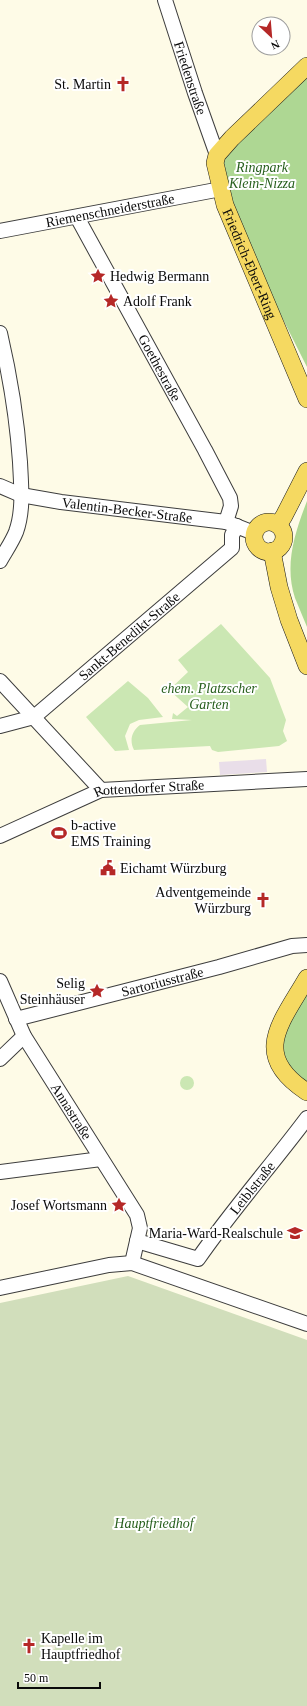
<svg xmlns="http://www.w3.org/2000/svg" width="307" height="1706" viewBox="0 0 307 1706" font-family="'Times New Roman',serif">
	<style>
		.industrial { fill: #e9dee9 }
		.green { fill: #cbe7b3 }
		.forest { fill: #aed793 }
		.cemetery { fill: #d1debb }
		.plaza { fill: #ece8d9 }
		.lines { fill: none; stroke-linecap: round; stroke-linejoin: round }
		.minor-casing { stroke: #3d3d3d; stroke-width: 16 }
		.major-casing { stroke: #1b1b1b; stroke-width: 18 }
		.minor { stroke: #fff; stroke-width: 14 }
		.major { stroke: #f5d961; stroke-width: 17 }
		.labels { text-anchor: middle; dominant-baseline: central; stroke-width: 4; stroke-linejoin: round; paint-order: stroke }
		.street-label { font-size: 14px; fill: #0a0a0a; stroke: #fff }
		.poi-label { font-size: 14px; fill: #0a0a0a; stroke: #fff; text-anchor: end }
		.park-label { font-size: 14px; font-style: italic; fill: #275f1d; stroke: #fff }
	</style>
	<rect width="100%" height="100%" fill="#fefbe7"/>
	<path class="industrial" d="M266 759 267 772 220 775 219 762Z"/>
	<path class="green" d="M221 624 270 678 286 720 283 731 287 741 279 746 218 752 212 750 210 746 134 750C129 740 132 731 140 725L192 720 172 719 173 713 177 716 188 707 169 690 188 672 178 660Z
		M128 681 148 698 163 717 139 720 130 724 125 736 129 750 115 751 86 717Z
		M180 1083a7 7 0 1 1 14 0a7 7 0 1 1-14 0Z"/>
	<path class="forest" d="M307 69V367L233 220 217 156Z
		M307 501V627C303 617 299 608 295 598 284 565 295 532 307 501Z
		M307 986V1088L284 1068 283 1030Z"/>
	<path class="cemetery" d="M128 1276 307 1340V1706H0V1303Z"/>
	<path class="plaza" d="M51 1634 52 1638H54L55 1649 45 1652 42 1636Z"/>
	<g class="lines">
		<defs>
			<g id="minor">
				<path id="s1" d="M165 0 195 93 217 155"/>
				<path id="s2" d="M77 217 205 450 230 498 231 506 226 522"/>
				<path id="s3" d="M0 231 221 189"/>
				<path d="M0 333C10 376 17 418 20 462 21 485 24 510 16 532 12 542 5 552 0 561"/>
				<path id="s4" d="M0 486 21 495 61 502 226 522 254 533"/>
				<path d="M0 681 101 790"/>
				<path id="s5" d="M0 726 34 717 232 548V535L237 526"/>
				<path id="s6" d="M0 836 101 790 307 779"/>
				<path id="s7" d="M0 981 24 1036 137 1215 140 1228 132 1263"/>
				<path id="s8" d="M16 1019 219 967 292 946 307 945"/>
				<path d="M0 1059 24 1036"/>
				<path d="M0 1172 101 1159"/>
				<path id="s9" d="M137 1241 198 1259C232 1210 271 1166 307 1118"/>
				<path d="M0 1288 109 1265 132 1263 307 1324"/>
			</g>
			<g id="major">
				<path id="s10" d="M307 66 232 138 217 155 215 163 225 205 307 399"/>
				<circle cx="269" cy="537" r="15"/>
				<path d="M278 525 284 516 307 471"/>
				<path d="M272 551 279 587 289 620 307 666"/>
				<path d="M307 978C281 1023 250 1055 307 1092"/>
			</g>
		</defs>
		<use href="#minor" class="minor-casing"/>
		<use href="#major" class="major-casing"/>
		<use href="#minor" class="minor"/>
		<use href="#major" class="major"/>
	</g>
	<defs>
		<symbol id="church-bare" viewBox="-9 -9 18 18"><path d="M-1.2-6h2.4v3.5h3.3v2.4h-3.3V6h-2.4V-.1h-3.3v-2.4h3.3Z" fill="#b52827" stroke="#fff" stroke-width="2.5" paint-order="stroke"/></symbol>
		<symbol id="sight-bare" viewBox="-9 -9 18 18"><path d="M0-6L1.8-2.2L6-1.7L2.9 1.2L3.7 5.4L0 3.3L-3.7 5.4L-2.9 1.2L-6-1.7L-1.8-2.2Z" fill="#b52827" stroke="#fff" stroke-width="2.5" paint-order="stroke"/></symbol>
		<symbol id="stadium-bare" viewBox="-9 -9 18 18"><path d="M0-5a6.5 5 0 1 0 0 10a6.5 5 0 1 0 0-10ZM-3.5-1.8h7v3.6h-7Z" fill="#b52827" stroke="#fff" stroke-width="2.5" paint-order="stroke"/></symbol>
		<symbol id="civic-bare" viewBox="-9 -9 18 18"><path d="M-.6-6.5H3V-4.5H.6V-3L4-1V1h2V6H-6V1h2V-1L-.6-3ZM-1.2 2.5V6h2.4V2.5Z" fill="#b52827" stroke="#fff" stroke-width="2.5" paint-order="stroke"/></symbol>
		<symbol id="school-bare" viewBox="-9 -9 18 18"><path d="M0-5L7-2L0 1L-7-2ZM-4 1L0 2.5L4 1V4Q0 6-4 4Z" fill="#b52827" stroke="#fff" stroke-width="2.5" paint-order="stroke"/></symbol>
	</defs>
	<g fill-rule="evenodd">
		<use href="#church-bare" x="112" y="73" width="22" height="22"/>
		<use href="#sight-bare" x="87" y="265" width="22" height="22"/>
		<use href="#sight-bare" x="100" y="290" width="22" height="22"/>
		<use href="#stadium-bare" x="48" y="822" width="22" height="22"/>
		<use href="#civic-bare" x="97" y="857" width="22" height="22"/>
		<use href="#church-bare" x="252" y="889" width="22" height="22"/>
		<use href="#sight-bare" x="86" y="980" width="22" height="22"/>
		<use href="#sight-bare" x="108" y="1194" width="22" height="22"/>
		<use href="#school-bare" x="284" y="1222" width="22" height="22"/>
		<use href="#church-bare" x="18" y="1635" width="22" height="22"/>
	</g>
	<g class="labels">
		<g class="street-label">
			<text stroke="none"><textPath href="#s1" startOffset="82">Friedenstraße</textPath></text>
			<text stroke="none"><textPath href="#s3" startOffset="112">Riemenschneiderstraße</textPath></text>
			<text stroke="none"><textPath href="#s10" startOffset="242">Friedrich-Ebert-Ring</textPath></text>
			<text stroke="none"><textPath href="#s2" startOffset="172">Goethestraße</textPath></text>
			<text stroke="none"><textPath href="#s4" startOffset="130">Valentin-Becker-Straße</textPath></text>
			<text stroke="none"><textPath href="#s5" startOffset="160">Sankt-Benedikt-Straße</textPath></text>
			<text stroke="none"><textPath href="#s6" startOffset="159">Rottendorfer Straße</textPath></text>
			<text stroke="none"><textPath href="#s8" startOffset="151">Sartoriusstraße</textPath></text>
			<text stroke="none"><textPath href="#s7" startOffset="149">Annastraße</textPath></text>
			<text stroke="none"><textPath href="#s9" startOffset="153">Leiblstraße</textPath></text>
		</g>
		<g class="poi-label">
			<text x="111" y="84">St. Martin</text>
			<text x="110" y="276" text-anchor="start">Hedwig Bermann</text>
			<text x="123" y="301" text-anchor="start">Adolf Frank</text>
			<text x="71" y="825" text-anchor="start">b-active<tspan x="71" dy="16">EMS Training</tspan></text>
			<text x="120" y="868" text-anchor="start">Eichamt Würzburg</text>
			<text x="251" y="892">Adventgemeinde<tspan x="251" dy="16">Würzburg</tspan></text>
			<text x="85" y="983">Selig<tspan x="85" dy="16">Steinhäuser</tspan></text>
			<text x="107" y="1205">Josef Wortsmann</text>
			<text x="283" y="1233">Maria-Ward-Realschule</text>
			<text x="41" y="1638" text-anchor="start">Kapelle im<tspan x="41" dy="16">Hauptfriedhof</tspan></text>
		</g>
		<g class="park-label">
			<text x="262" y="167">Ringpark<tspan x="262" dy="16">Klein-Nizza</tspan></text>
			<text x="209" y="688">ehem. Platzscher<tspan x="209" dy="16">Garten</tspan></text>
			<text x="154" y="1523">Hauptfriedhof</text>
		</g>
	</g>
	<g transform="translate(271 36) rotate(154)"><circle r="19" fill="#ffffff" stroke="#9d9d9d"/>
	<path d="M0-3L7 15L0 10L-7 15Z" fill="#b52827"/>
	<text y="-6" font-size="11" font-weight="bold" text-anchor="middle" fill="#0a0a0a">N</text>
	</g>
	<path d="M18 1682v6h82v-6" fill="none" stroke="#0a0a0a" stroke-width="2"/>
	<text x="24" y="1682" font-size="12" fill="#0a0a0a" stroke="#ffffff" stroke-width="3" paint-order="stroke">50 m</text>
</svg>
